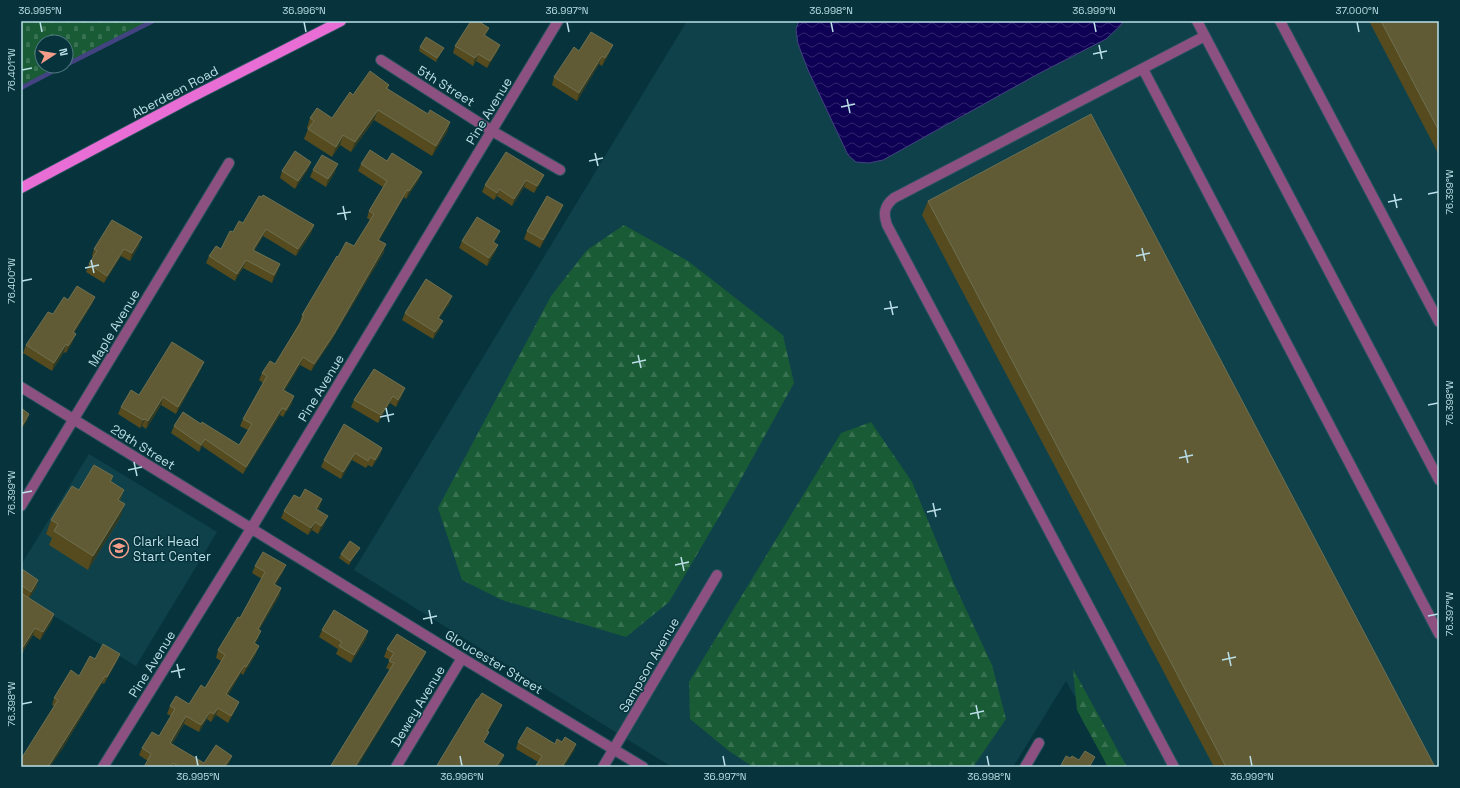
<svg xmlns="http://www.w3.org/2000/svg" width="1460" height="788" viewBox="0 0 1460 788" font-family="'Space Grotesk',sans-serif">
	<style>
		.built { fill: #0f414b }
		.forest { fill: url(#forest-firs) }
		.cemetery { fill: url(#cemetery-stones) }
		.water { fill: url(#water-waves); stroke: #424380 }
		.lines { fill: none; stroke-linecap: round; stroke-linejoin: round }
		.stream { stroke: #424380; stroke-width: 4.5 }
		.minor-casing { stroke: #27535b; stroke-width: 12 }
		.major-casing { stroke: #27535b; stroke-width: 12 }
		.minor { stroke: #8c5181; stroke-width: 10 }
		.major { stroke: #e86dd5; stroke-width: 10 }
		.wall { fill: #554b1f }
		.shaded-wall { fill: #313b22 }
		.building { fill: #605b35; stroke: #6e7051 }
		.ticks { fill: none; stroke: #bbdfe8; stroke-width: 1.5 }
		.labels { text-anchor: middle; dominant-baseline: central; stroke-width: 3; stroke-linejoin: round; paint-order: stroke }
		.street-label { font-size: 13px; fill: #bbdfe8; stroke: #07343c }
		.poi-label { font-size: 13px; fill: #bbdfe8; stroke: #07343c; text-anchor: start }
		.neatline { fill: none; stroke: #bbdfe8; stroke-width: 1.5 }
		.ticks-label { font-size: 10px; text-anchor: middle; fill: #bbdfe8 }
	</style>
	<defs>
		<pattern id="forest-firs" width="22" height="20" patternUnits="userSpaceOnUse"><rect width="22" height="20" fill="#195b34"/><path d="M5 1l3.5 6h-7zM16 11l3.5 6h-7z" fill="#387251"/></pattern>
		<pattern id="cemetery-stones" width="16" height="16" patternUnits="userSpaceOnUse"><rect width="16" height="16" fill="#195b34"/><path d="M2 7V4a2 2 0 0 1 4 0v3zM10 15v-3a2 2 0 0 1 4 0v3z" fill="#387251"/></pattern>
		<pattern id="water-waves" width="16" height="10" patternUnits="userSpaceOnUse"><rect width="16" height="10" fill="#0e0054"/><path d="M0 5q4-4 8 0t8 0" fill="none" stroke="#2f256d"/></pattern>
	</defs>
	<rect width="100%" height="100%" fill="#07343c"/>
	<path class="built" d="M687 21H1439V767H1115L1066 681 1013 767H672L354 570Z
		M89 454 217 532 136 666 21 596V565Z"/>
	<path class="forest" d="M624 225 688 261 783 335 794 383 736 488 669 602 626 637 502 600 462 580 438 508 551 296 587 250Z
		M871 422 912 482 955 586 992 665 1006 719 973 767H753L729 751 690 719 689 682 841 433Z
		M1073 669 1127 767H1108L1077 710Z"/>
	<path class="cemetery" d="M21 21H153L66 65V42H42V66H63L21 88Z"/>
	<path class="water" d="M799 21H1123L1121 25 1106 39 1038 74 883 160 869 163 856 162 848 155 808 70 798 44 796 29Z"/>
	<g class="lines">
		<path class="stream" d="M66 65 153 21
			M21 88 63 66"/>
		<defs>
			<path id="minor" d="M1197 21 1439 480
				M1280 21 1439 322
				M381 60 492 131 560 170
				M1143 69 1439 634
				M21 387 462 658 643 767
				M21 506 229 163
				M103 767 251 529 558 21
				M396 767 462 658
				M603 767 717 575
				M1025 767 1039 743
				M1174 767 887 225C883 214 884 206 894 198L1205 36"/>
			<path id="major" d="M21 188 190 98 341 21"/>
		</defs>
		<use href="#minor" class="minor-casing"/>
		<use href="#major" class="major-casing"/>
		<use href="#minor" class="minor"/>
		<use href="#major" class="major"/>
	</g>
	<path class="wall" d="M1369 21H1439V155Z
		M475 22 489 28 485 36 500 45 497 52 487 68 476 61 473 66 453 53 455 46Z
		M420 47 444 48 442 51 436 62 419 51Z
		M579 51 610 52 602 66 599 64 577 101 552 85 554 77Z
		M389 85 388 89 428 114 450 122 447 132 432 156 374 120 351 152 340 145 332 157 304 139 308 129 307 128 310 118H332L353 95Z
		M506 152 541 182 534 193 524 187 512 206 497 196 494 200 482 192 485 185Z
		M387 161 419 179 406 199 404 197 379 240 384 252 331 341 311 371 300 365 285 390 292 403 283 417 280 415 243 474 202 446 199 452 171 433 174 426 201 424 239 445 248 430 240 426 243 419 263 383 259 380 262 373 275 364 300 322 302 315 338 257 354 246 370 220 367 218 369 211 383 187 358 171 361 164Z
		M311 162 308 169 295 189 280 178 282 171Z
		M313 170 335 172 326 187 310 177Z
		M262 197 314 225 311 233 296 256 263 236 254 251 280 264 277 272 272 283 243 268 235 281 206 263 209 256 221 249 233 232 243 223Z
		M928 201 1435 767H1214L922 215Z
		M563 205 560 212 540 248 524 239 527 231Z
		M497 238 494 242 498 245 495 252 487 266 459 248 462 241Z
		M139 245 130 261 121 256 104 283 86 272 89 264 93 257 92 256 94 249Z
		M452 296 449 304 439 318 440 328 433 339 402 320 405 313Z
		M95 297 92 304 74 333 73 341 66 353 64 352 52 371 23 353 26 345 53 314 68 300Z
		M201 369 176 414 161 405 146 429 142 426 140 428 118 414 121 407 139 395Z
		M374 369 402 396 396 407 390 403 378 423 351 407 354 400Z
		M382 448 380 455 372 467 368 465 366 468 352 460 341 479 321 467 324 460Z
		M113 476 111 482 124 490 120 501V518L88 570 49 545 52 538 46 534 51 520 79 490Z
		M300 498 320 507 318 510 325 523 318 534 312 530 308 535 281 518 284 511Z
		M360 548 358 551 349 565 339 558 341 554Z
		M255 566 283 572 275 585 281 588 279 596 259 630 258 639 255 644 256 654 243 675 241 673 228 695 239 702 236 709 228 723 216 715 211 722 207 719 199 732 184 724 172 744 204 763 232 756 229 763 226 767H144L148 761 139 755 142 748 159 736 171 716 167 714 170 706 189 704 205 688 221 661 216 658 218 650 240 618 262 579 252 573Z
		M21 571 38 580 36 588 29 598 54 614 52 621 40 640 33 635 23 651 21 658Z
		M322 630 366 639 351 663 336 654 338 649 319 637Z
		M387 649 423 659 390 670 386 668 390 660 384 657Z
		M95 659 117 661 104 684 102 683 61 751 54 706 52 705 54 698 79 676Z
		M518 742 555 744 574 751 538 762 516 749Z"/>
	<path class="shaded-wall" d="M489 28 486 35 481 43 484 35Z
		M500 45 497 52 487 68 490 61Z
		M613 45 610 52 602 66 605 58Z
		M444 48 442 51 436 62 437 58Z
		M478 54 476 61 473 66 475 58Z
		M602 56 599 64 577 101 579 93Z
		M378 110 374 120 351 152 355 142Z
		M450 122 447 132 432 156 436 146Z
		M343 135 340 145 332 157 336 147Z
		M311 162 308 169 295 189 298 181Z
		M338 164 335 172 326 187 328 179Z
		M422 172 419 179 406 199 409 191Z
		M544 175 541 182 534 193 537 186Z
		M526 180 524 187 512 206 514 199Z
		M499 189 497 196 494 200 497 193Z
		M407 190 404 197 376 247 378 240Z
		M563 205 560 212 540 248 543 240Z
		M314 225 311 233 296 256 298 249Z
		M266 229 263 236 251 257 253 250Z
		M500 231 497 238 490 249 493 242Z
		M142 237 139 245 130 261 132 253Z
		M386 244 384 252 331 341 311 371 314 364Z
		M498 245 495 252 487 266 489 258Z
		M124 249 121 256 104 283 107 276Z
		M246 260 243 268 235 281 237 274Z
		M280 264 277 272 272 283 274 275Z
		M452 296 449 304 435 325 438 318Z
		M95 297 92 304 70 340 73 332Z
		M443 321 440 328 433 339 435 332Z
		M76 334 73 341 66 353 68 346Z
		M66 344 64 352 52 371 54 363Z
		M303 357 300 365 281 397 283 390Z
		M204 362 201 369 176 414 178 407Z
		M405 388 402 396 396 407 398 400Z
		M294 396 292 403 283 417 286 410Z
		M393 396 390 403 378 423 381 415Z
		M163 397 161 405 146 429 148 421Z
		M282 408 280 415 243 474 246 467Z
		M29 414 27 421 21 430V428Z
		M145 419 142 426 140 428 143 420Z
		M205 439 202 446 199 452 201 445Z
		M382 448 380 455 372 467 375 460Z
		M355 453 352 460 341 479 343 472Z
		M124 490 118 504V500Z
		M322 499 320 507 314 516 316 509Z
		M125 504 120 518 88 570 93 556Z
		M328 516 325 523 318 534 321 526Z
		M315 522 312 530 308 535 311 528Z
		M360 548 358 551 349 565 350 561Z
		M286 565 283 572 272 591 274 584Z
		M38 580 36 588 29 599 31 592Z
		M281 588 279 596 255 637 258 629Z
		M54 614 52 621 40 640 43 632Z
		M35 628 33 635 21 653V651Z
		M261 631 258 639 251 651 254 643Z
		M368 631 366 639 351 663 354 655Z
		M259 646 256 654 243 675 246 667Z
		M426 652 423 659 357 767H355Z
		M120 654 117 661 104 684 107 677Z
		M244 666 241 673 224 702 226 694Z
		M105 676 102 683 61 751 50 767H48Z
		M239 702 236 709 228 723 231 716Z
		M502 705 499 712 485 738 487 731Z
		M218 708 216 715 211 722 214 714Z
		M210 712 207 719 199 732 201 725Z
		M186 716 184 724 168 750 170 743Z
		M489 732 486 739 480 749 483 742Z
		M576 744 574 751 564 767H562Z
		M504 755 502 762 498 767H496Z
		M232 756 229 763 226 767H224Z
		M1095 757 1092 764 1091 767H1089Z"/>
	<path class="building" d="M471 21H473L475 22 476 21H478L489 28 484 35 500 45 490 61 478 54 475 58 455 46Z
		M1381 21H1439V131Z
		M591 32 613 45 605 58 602 56 579 93 554 77 574 47 579 51Z
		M426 37 444 48 437 58 420 47Z
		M370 71 389 85 386 88 428 114 430 110 450 122 436 146 378 110 355 142 343 135 336 147 308 129 314 121 310 118 317 108 332 118 350 92 353 95Z
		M1091 114 1435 767H1226L928 201Z
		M370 150 387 161 392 153 422 172 409 191 407 190 378 240 386 244 334 334 314 364 303 357 283 390 294 396 286 410 282 408 246 467 205 439 201 445 174 426 183 412 201 424 202 422 239 445 252 424 243 419 267 376 262 373 270 361 275 364 299 325 304 316 302 315 337 256 338 257 346 242 354 246 374 214 369 211 387 181 361 164Z
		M295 151 311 162 298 181 282 171Z
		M506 152 544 175 537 186 526 180 514 199 499 189 497 193 485 185Z
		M322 155 338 164 328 179 313 170Z
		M263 195 314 225 298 249 266 229 253 250 280 264 274 275 246 260 237 274 209 256 216 246 221 249 230 231 233 232 239 221 243 223 259 196 262 197Z
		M547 196 563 205 543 240 527 231Z
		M477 217 500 231 493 242 498 245 489 258 462 241Z
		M112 220 142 237 132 253 124 249 107 276 89 264 97 251 94 249Z
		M426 279 452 296 438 318 443 321 435 332 405 313Z
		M77 286 95 297 73 332 76 334 68 346 66 344 54 363 26 345 48 312 53 314 64 297 68 300Z
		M172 342 204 362 178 407 163 397 148 421 145 419 143 420 121 407 131 390 139 395Z
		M374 369 405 388 398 400 393 396 381 415 354 400Z
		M21 408 29 414 21 428Z
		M344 424 382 448 375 460 370 457 368 461 355 453 343 472 324 460Z
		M94 465 113 476 110 481 124 490 118 500 125 504 93 556 54 531 58 524 51 520 72 486 79 490Z
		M305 489 322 499 316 509 328 516 321 526 315 522 311 528 284 511 294 495 300 498Z
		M350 541 360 548 350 561 341 554Z
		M263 552 286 565 274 584 281 588 258 629 261 631 254 643 259 646 246 667 244 666 226 694 239 702 231 716 218 708 214 714 210 712 201 725 186 716 170 743 204 763 216 745 232 756 224 767H180L173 763 170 767H144L151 754 142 748 152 732 159 736 175 709 170 706 176 696 189 704 201 685 205 688 225 655 218 650 238 617 240 618 265 572 255 566Z
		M22 569 38 580 31 592 21 585V571Z
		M21 593 54 614 43 632 35 628 21 650 23 651 21 655Z
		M334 610 368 631 354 655 339 646 342 642 322 630Z
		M397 634 426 652 355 767H330L394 663 389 661 394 653 387 649Z
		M103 644 120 654 107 677 105 676 48 767H21V759L58 700 54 698 71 670 79 676 90 656 95 659Z
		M482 693 502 705 487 731 489 732 483 742 504 755 496 767H436L477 699H478Z
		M527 727 555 744 557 739 562 742 565 737 576 744 562 767H535L542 756 518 742Z
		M1085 751 1095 757 1089 767H1060L1066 756 1070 758 1072 756 1079 760Z"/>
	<path class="ticks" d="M40 22 42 32M304 22 306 32M567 22 569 32M831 22 833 32M1094 22 1096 32M1357 22 1359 32M1099 45 1102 59M1093 54 1107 51M22 70 32 68M847 99 850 113M841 107 855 104M595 153 598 166M589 161 603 158M1394 194 1397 208M1428 194 1438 192M1388 202 1402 199M343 206 346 220M337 214 351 212M1142 248 1145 261M1136 256 1150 253M91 260 94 273M85 268 99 265M22 281 32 279M890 301 893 315M884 309 898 307M638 355 641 368M632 363 646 360M1428 405 1438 403M386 408 389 422M380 417 394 414M1185 450 1188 463M1179 458 1193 455M134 462 137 476M128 470 142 467M22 493 32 491M933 503 936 517M927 512 941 509M681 557 684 571M675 565 689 562M429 610 432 624M1428 616 1438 614M423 619 437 616M1228 652 1231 666M1222 660 1236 657M177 664 180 678M171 672 185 669M22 704 32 702M976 705 979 719M970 714 984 711M196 756 198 766M460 756 462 766M723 756 725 766M987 756 989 766M1250 756 1252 766"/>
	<defs>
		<symbol id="school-ring" viewBox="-11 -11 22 22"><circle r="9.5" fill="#07343c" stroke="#f49e8a" stroke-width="1.5"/><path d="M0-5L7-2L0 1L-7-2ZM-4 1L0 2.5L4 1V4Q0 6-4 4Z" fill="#f49e8a"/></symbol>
	</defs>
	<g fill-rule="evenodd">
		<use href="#school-ring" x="108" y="537" width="22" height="22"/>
	</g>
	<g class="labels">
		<g class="street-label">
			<text transform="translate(446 86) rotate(32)">5th Street</text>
			<text transform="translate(175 92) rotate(-28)">Aberdeen Road</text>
			<text transform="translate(489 111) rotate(-59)">Pine Avenue</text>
			<text transform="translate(114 328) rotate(-59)">Maple Avenue</text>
			<text transform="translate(321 388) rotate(-59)">Pine Avenue</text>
			<text transform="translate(143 447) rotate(32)">29th Street</text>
			<text transform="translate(494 662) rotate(31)">Gloucester Street</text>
			<text transform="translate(152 664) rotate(-58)">Pine Avenue</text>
			<text transform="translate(649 665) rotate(-60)">Sampson Avenue</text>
			<text transform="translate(418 706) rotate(-59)">Dewey Avenue</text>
		</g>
		<g class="poi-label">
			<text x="133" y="541">Clark Head<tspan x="133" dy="15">Start Center</tspan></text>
		</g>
	</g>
	<rect width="1460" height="788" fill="none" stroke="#07343c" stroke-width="44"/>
	<g transform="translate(54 54) rotate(78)"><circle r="19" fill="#07343c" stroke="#4f7881"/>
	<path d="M0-3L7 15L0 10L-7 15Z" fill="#f49e8a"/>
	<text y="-6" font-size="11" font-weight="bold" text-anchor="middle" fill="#bbdfe8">N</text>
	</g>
	<rect x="22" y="22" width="1416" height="744" class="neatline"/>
	<g class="ticks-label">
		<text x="40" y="14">36.995°N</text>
		<text x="304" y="14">36.996°N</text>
		<text x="567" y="14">36.997°N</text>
		<text x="831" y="14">36.998°N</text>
		<text x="1094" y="14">36.999°N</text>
		<text x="1357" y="14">37.000°N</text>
		<text transform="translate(11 70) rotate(-90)" y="4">76.401°W</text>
		<text transform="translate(1449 192) rotate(-90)" y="4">76.399°W</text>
		<text transform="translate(11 281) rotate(-90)" y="4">76.400°W</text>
		<text transform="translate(1449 403) rotate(-90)" y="4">76.398°W</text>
		<text transform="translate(11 493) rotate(-90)" y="4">76.399°W</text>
		<text transform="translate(1449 614) rotate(-90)" y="4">76.397°W</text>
		<text transform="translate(11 704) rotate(-90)" y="4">76.398°W</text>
		<text x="198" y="780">36.995°N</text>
		<text x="462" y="780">36.996°N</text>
		<text x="725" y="780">36.997°N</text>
		<text x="989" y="780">36.998°N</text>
		<text x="1252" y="780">36.999°N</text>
	</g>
</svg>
